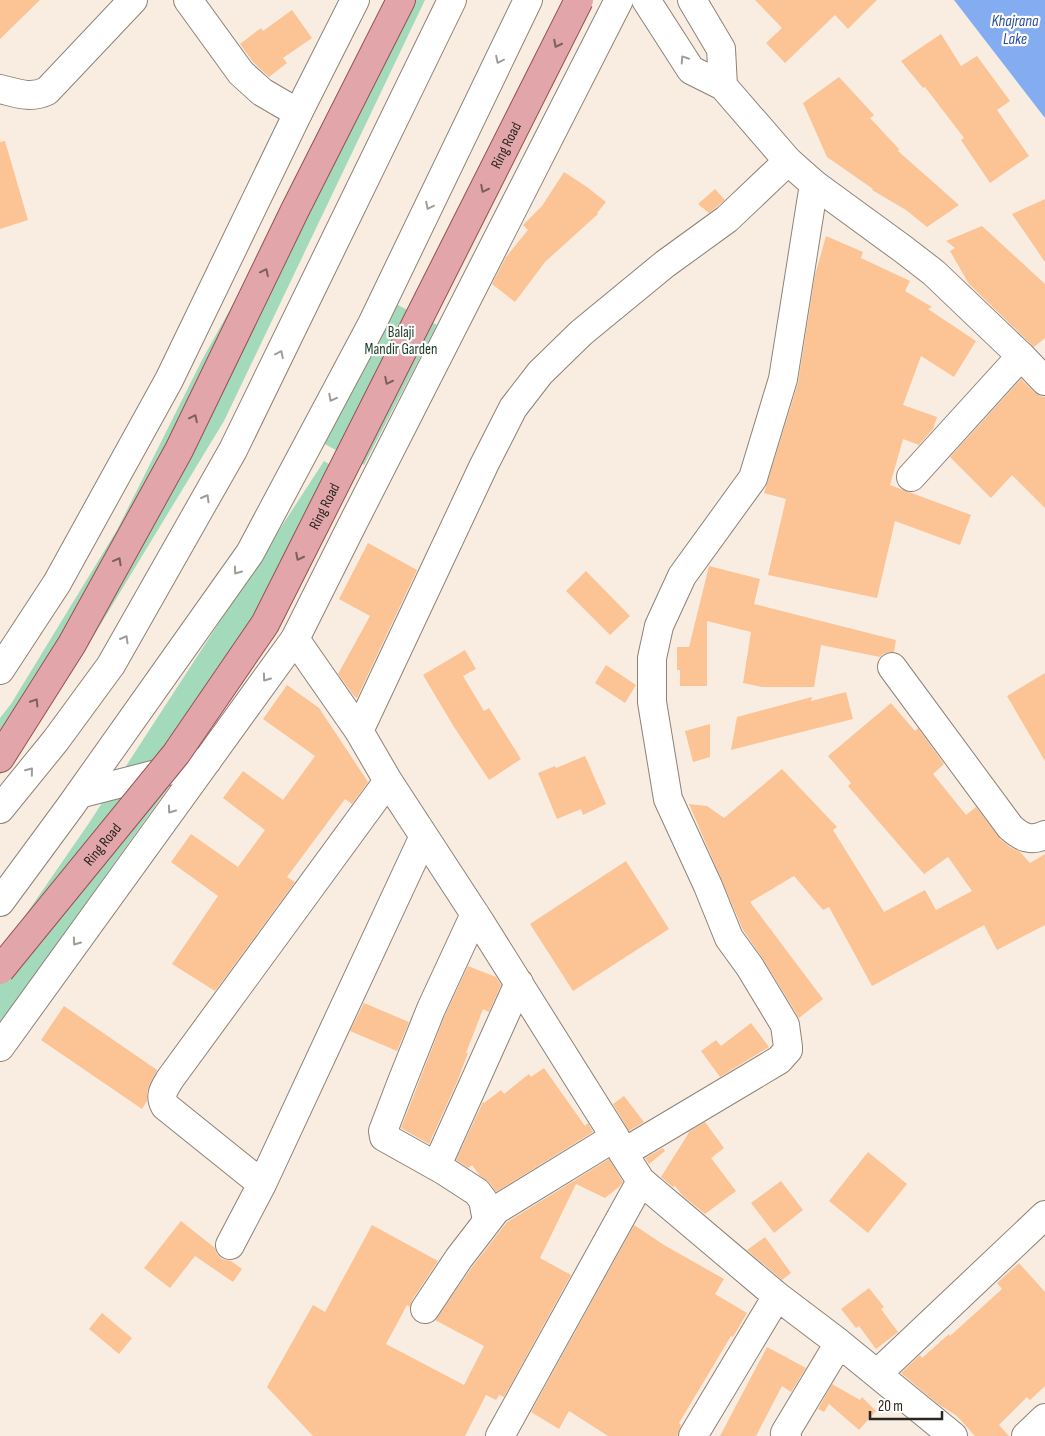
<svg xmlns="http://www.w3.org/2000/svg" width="1045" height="1436" viewBox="0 0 1045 1436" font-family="'Sofia Sans Condensed',sans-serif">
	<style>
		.green { fill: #a3dabb }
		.water { fill: #84acf1 }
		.building { fill: #fcc395 }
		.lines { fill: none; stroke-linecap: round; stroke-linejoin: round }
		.minor-casing { stroke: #8d8277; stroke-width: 30 }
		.tertiary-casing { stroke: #8d8277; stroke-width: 30 }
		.secondary-casing { stroke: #8d8277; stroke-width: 30 }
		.primary-casing { stroke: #955254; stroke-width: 30 }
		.minor { stroke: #fff; stroke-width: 28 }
		.tertiary { stroke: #fff; stroke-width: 28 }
		.secondary { stroke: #fff; stroke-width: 28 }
		.primary { stroke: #e2a5a9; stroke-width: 28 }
		.primary-bridge-casing { stroke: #955254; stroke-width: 30; stroke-linecap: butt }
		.primary-bridge { stroke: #e2a5a9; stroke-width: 28 }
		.oneway { stroke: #7d5f5e }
		.oneway2 { stroke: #9f9d9b }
		.labels { text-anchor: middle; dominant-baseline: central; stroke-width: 4.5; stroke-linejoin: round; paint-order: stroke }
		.street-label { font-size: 15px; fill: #2a2621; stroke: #fffcfa }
		.park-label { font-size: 15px; fill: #143c29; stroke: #fffcfa }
		.water-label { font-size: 16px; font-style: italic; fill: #2752a4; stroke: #fffcfa }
	</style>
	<rect width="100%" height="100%" fill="#f9ede1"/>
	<path class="green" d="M394 0H425L224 421 68 678 0 775V718L11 704 117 530 203 358 299 186Z
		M392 302 437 325 364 465 319 441Z
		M324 461 354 479 183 767 0 1023V952L89 823Z"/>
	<path class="water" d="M954 0H1045V118Z"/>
	<path class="building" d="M0 0H40L0 39Z
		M755 0H877L848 29 835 15 785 63 766 43 782 28Z
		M292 10 312 38 283 58 287 63 269 77 253 62 240 44 261 28 263 31Z
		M941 34 961 66 977 56 1010 101 997 110 1029 156 990 183 961 140 964 138 925 87 923 88 901 61Z
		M839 77 874 115 870 118 899 149 898 151 959 205 927 227 906 210 872 190 873 189 827 157 803 103Z
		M5 141 28 220 0 229V142Z
		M564 172 587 187 606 202 597 213 598 214 545 262 515 302 492 284 506 257 528 230 523 225 542 206Z
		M715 189 725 200 709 213 698 204Z
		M1045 199V262L1012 214Z
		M982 226 1045 284V338L1034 347 969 284 950 251 955 248 946 241Z
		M826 236 863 252 861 258 910 281 905 291 932 307 928 309 976 341 954 377 921 356 903 405 937 417 933 429 919 445 903 439 890 485 971 515 960 545 895 521 877 598 768 575 786 499 764 493 798 383 815 275Z
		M1021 379 1034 392 1040 396 1045 397V508L1012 475 991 498 950 457Z
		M368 543 417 570 357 698 354 696 338 674 370 616 339 599Z
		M709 566 760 579 754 604 896 640 894 652H890L883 654 880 657 821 645 814 687H762L743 683 751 632 707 621V686H680V670H677V647H689Z
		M586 571 630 616 610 635 566 591Z
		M465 650 476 669 463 676 484 711 489 708 521 759 489 780 454 727 423 675Z
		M606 665 636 685 625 703 595 683Z
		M1045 673V761L1007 696Z
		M287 685 319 708 368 782 352 804 345 799 287 877 295 882 215 991 172 964 218 896 171 862 191 834 238 867 265 830 223 798 243 771 283 800 315 756 263 719Z
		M846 692 853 719 731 750 737 717 812 697 811 701Z
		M891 703 915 731 918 728 944 764 933 774 966 815 976 807 1000 839 1010 847 1020 852 1030 863 1045 854V925L997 950 984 925 872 986 829 907 823 910 794 876 750 902 823 999 799 1018 763 959 743 930 689 804 707 806 724 818 782 769 837 827 833 830 884 912 925 890 936 910 972 891 948 857 924 874 848 786 851 783 828 756Z
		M710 724V757L693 762 685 731Z
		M585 756 606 804 583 815 581 809 557 819 538 773 555 766 556 768Z
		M626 861 669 929 573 991 530 924Z
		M468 966 496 977 501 985 489 1012 483 1009 466 1053H468L457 1082 429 1144 401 1128 445 1015Z
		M364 1003 409 1022 397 1051 350 1031Z
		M64 1006 157 1070 150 1083 147 1092V1101L142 1109 41 1040Z
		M751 1023 769 1047 720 1077 701 1051 716 1040 721 1046Z
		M544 1068 585 1126 588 1123 593 1132 496 1192 490 1183 480 1176 472 1165 468 1168 456 1160 483 1102 484 1103 501 1090 504 1094 529 1074 531 1077Z
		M624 1096 644 1122 629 1131 613 1104Z
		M705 1122 724 1148 711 1158 736 1191 705 1214 683 1196 675 1186 673 1187 661 1177 690 1131Z
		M663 1148 665 1151 649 1164 645 1158Z
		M868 1152 907 1184 868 1233 829 1201Z
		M609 1159 623 1182 620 1186 605 1198 576 1184 540 1258 571 1275 504 1397 499 1395 496 1400 486 1395 465 1436H313L267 1387 313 1305 325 1312 372 1225 438 1261 412 1300 410 1307 407 1305 386 1344 464 1385 484 1346 435 1320 472 1267 507 1222Z
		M781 1181 803 1210 774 1233 751 1203Z
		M181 1221 215 1248 217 1254 222 1259 231 1261 242 1269 233 1282 195 1256 170 1288 144 1268Z
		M634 1225 664 1245 724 1279 715 1294 747 1313 733 1337 731 1336 679 1423 681 1425 677 1436H608L569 1411 559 1429 531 1412Z
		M765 1237 791 1273 782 1280 747 1250Z
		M1019 1263 1045 1292V1386L1030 1400 1027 1397 999 1425 1009 1436H975L957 1416 938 1404 901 1373 920 1355 922 1358 949 1334 950 1336 1002 1289 997 1283Z
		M869 1288 884 1307 881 1309 898 1332 876 1349 859 1326 856 1328 841 1309Z
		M102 1313 132 1338 119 1354 89 1329Z
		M767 1347 806 1368 791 1392 782 1386 756 1436H720Z
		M832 1384 860 1400 862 1397 876 1411 859 1430 829 1404 824 1412 818 1409Z"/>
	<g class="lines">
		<defs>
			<path id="minor" d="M188 0 241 73 262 92 298 113
				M0 89C17 93 30 99 47 91L133 0
				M911 477 1021 356
				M295 639 359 731 388 781 480 922 615 1137 623 1153 641 1181 777 1296 839 1343 953 1436
				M892 667 1010 827C1021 837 1030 842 1045 835
				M359 731 484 465 513 408 540 373 581 333 665 264 727 219 788 161
				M475 914 431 1009 401 1084 383 1131 384 1137 443 1170 477 1192 483 1200 487 1221
				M623 1153 779 1060 788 1050V1047L785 1025 750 967 729 938 708 886 668 799 652 702V658L659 626 682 576 753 478 783 379 814 184
				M442 1154 519 983
				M262 1184 165 1106C159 1095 164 1089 170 1079L388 781
				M230 1245 262 1184 424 836
				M425 1309 459 1258 496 1210 615 1137
				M877 1374 1045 1215
				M500 1436 641 1181
				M693 1436 777 1296
				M787 1436 785 1433 839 1343
				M1026 1436 1045 1418"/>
			<path id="tertiary" d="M0 670 57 583 169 380 298 113 355 0
				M0 1047 295 639 351 527 619 0"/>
			<path id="secondary" d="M646 0 691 70 723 86 788 161 814 184 903 249 934 273 1021 356 1045 381
				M692 0 721 49 723 86
				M79 794 207 761
				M0 809 56 740 111 665 233 450 452 0
				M0 902 70 807 250 553 372 324 528 0"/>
			<path id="primary" d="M0 758 72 644 179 450 295 210 401 0"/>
		</defs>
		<use href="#minor" class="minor-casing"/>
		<use href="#tertiary" class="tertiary-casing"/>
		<use href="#secondary" class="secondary-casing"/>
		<use href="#primary" class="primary-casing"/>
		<use href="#minor" class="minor"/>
		<use href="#tertiary" class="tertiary"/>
		<use href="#secondary" class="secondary"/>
		<use href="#primary" class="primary"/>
		<defs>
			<g id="primary-bridge">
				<path id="s1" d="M0 970 176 754 265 624 579 0"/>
			</g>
		</defs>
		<use href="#primary-bridge" class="primary-bridge-casing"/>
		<use href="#primary-bridge" class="primary-bridge"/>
	</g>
	<defs><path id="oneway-chevron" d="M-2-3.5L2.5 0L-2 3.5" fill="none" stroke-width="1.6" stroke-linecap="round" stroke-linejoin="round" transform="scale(1.25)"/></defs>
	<g class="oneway">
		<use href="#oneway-chevron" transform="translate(557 44) rotate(117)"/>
		<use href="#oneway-chevron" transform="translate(484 189) rotate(117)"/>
		<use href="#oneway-chevron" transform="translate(265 272) rotate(-64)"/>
		<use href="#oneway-chevron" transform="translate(388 381) rotate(117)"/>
		<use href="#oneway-chevron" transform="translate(194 418) rotate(-64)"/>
		<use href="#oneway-chevron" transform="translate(299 557) rotate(117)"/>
		<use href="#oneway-chevron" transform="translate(118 561) rotate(-61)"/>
		<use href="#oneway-chevron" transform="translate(35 702) rotate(-58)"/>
	</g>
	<g class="oneway2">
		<use href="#oneway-chevron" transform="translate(684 59) rotate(-123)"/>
		<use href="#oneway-chevron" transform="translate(499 60) rotate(116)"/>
		<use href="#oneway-chevron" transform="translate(429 206) rotate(116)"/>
		<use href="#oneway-chevron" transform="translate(280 354) rotate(-64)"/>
		<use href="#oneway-chevron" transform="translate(332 398) rotate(118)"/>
		<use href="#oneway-chevron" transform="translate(206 498) rotate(-60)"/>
		<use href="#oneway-chevron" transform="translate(237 571) rotate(126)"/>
		<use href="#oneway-chevron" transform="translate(125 639) rotate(-60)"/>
		<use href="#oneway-chevron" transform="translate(266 678) rotate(126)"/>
		<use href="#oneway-chevron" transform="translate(30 771) rotate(-51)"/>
		<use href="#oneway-chevron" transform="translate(171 810) rotate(126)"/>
		<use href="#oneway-chevron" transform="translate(76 942) rotate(126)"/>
	</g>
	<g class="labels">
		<g class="street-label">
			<text stroke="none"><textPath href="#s1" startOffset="972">Ring Road</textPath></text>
			<text stroke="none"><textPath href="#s1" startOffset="568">Ring Road</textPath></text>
			<text stroke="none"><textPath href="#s1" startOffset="162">Ring Road</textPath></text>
		</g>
		<g class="park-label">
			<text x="401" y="332">Balaji<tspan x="401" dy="17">Mandir Garden</tspan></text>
		</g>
		<g class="water-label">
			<text x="1015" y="21">Khajrana<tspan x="1015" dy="18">Lake</tspan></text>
		</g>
	</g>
	<path d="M870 1411v8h72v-8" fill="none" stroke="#2a2621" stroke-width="2.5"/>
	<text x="878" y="1411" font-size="15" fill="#2a2621" stroke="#fffcfa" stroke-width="4" paint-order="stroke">20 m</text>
</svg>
